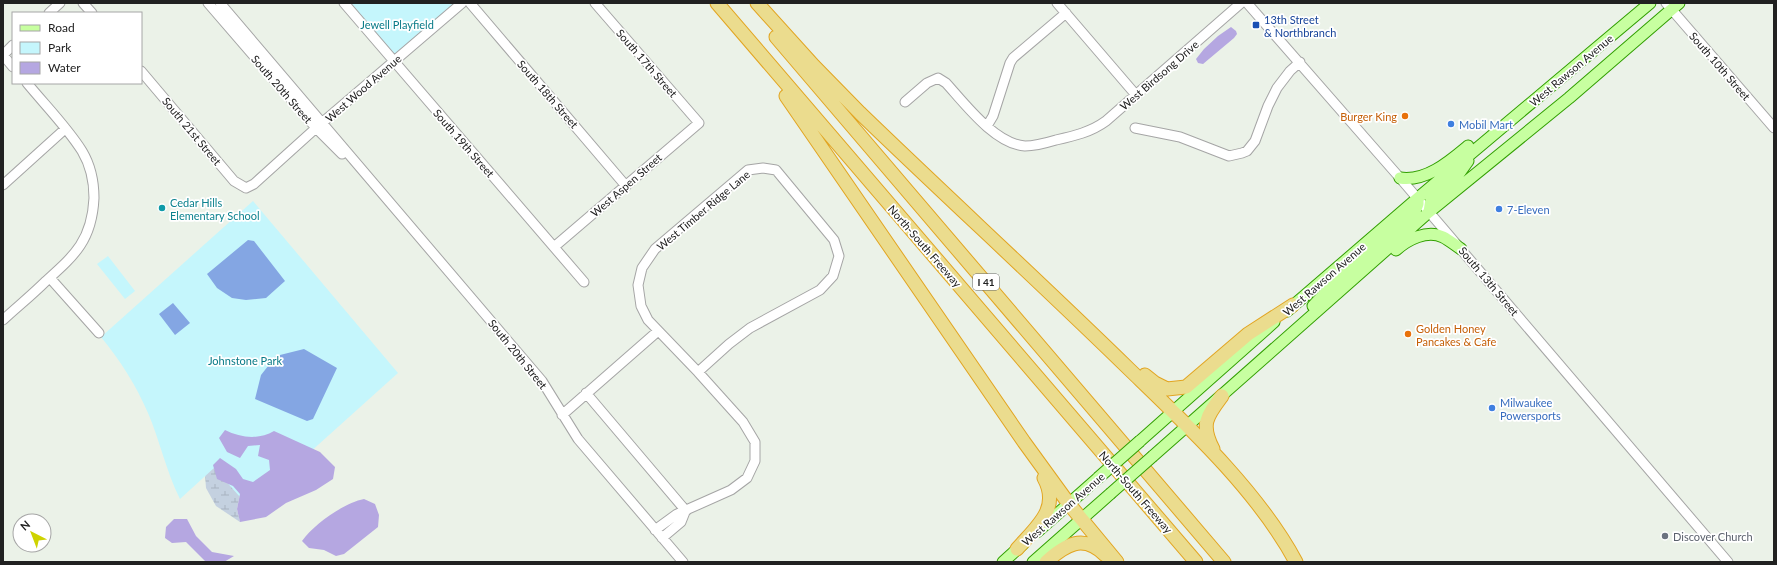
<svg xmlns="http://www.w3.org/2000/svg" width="1777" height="565" viewBox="0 0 1777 565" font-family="Lato,sans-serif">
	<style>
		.wetland { fill: url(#wetland-marsh) }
		.park { fill: #c5f6fc }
		.pitch { fill: #84a6e3 }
		.water { fill: #b5a7e1 }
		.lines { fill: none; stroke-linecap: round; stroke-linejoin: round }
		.minor-casing { stroke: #a5a5a5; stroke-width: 11 }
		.major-casing { stroke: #319f00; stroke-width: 13 }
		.highway-casing { stroke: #e2a522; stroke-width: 15 }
		.minor { stroke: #fff; stroke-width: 9 }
		.major { stroke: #c7ffa0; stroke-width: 11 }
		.highway { stroke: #ebdc8e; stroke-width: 13 }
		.major-bridge-casing { stroke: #319f00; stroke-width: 13; stroke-linecap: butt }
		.major-bridge { stroke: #c7ffa0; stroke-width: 11 }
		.transit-dot { fill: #1a4fb4; stroke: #fff; stroke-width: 1.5 }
		.food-dot { fill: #e8710a; stroke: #fff; stroke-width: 1.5 }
		.shop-dot { fill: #3f7fe0; stroke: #fff; stroke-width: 1.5 }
		.culture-dot { fill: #0f9aa8; stroke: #fff; stroke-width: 1.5 }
		.worship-dot { fill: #6b7280; stroke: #fff; stroke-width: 1.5 }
		.labels { text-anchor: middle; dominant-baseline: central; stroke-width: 3.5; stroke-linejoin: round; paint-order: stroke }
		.shield { fill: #fff; stroke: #646464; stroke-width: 1 }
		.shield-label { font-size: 10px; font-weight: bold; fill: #212121 }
		.transit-label { font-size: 11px; fill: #164399; stroke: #fff; text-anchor: start }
		.park-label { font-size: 11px; fill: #077a87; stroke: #fff }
		.street-label { font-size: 11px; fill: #212121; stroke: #fff }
		.food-label { font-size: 11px; fill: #c56008; stroke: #fff; text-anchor: end }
		.shop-label { font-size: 11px; fill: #366cbe; stroke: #fff; text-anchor: start }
		.culture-label { font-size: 11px; fill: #0d838f; stroke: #fff; text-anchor: start }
		.worship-label { font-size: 11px; fill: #5b616d; stroke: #fff; text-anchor: start }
	</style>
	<defs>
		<pattern id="wetland-marsh" width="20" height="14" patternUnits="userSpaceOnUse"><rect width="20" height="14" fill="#c4d1e0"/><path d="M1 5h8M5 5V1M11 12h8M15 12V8" fill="none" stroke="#a8b3c0"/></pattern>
	</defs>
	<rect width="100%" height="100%" fill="#ebf2e8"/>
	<path class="wetland" d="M187 404 240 494 237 509 240 522 216 506 206 488 204 461Z"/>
	<path class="park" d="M351 3H455L396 53H393Z
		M253 201 398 373 249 507 214 468 180 499C166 471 160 441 148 413 136 385 120 360 101 337Z
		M108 256 135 291 125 299 97 264Z"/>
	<path class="pitch" d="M248 240 254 241 285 281 266 298 246 300 232 298 217 288 207 274Z
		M173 303 190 323 175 335 159 314Z
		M304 349 337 368 313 419 307 421 255 399 261 375 276 356Z"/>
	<path class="water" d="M1231 27 1236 31 1237 34 1234 38 1203 64 1198 63 1196 59 1204 49 1218 36Z
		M225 430C241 438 259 440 274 431L320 452 335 467 333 479 316 490 286 503 266 517 240 522 237 509 240 494 233 486 217 479 213 465 220 458 236 469 243 479 253 482 270 470 269 460 258 456 260 445 248 446 240 458 227 452 219 438Z
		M364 499 375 504 379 515 378 527 344 554 336 556 324 550 309 548 302 541C314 524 344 503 364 499Z
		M174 519H187L196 536 212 552 234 556 224 562H206L186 542 172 543 165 538 166 527Z"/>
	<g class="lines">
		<defs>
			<path id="minor" d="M83 3 92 13
				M208 3 316 128 342 154
				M220 3 513 347 542 381 578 439 683 562
				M344 3 584 282
				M470 3 626 186
				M1057 3 1136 95
				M1247 3 1400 178 1728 562
				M1666 3 1774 128
				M49 13 60 3
				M3 55 13 67
				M3 55 13 45
				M141 71 234 181 246 188 254 184 316 128 462 3
				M905 102 927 83 938 78 946 83C965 104 995 144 1025 146 1035 146 1046 143 1056 140 1074 136 1091 132 1106 121L1241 3
				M987 126 993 116 1010 63 1013 58 1066 13
				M1135 128 1180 137 1229 156 1242 153 1247 151 1255 141 1268 106 1277 88 1290 71 1300 62
				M3 185 65 129
				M554 247 699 123 595 3
				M50 278 99 333
				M3 320C17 307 32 295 46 281 75 255 92 240 94 198 94 181 91 166 82 151 67 127 45 105 27 83
				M586 393 686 511
				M562 415 658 331
				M655 530 677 514 731 490 747 478 755 461V442L743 422 698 372 648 320 641 306 638 285 642 268 655 249 748 170 763 168 776 170 834 240 839 256 833 276 820 290 750 328 729 344 698 372
				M662 538 681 522 685 512"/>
			<path id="major" d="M1400 178C1426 182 1450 161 1468 146
				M1429 212 1431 199 1458 175 1468 161
				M1396 250C1407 240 1427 229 1443 237 1449 240 1455 245 1461 249
				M1313 306 1326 292 1414 214 1418 204V198
				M1287 311 1418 198 1650 3
				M1140 441 1274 322
				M1153 456 1429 212 1569 98 1679 3
				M1037 532 1098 478
				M1003 562 1023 544
				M1033 562 1110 494"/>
			<path id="highway" d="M717 3 1196 562
				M757 3 814 66 860 113C949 199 1041 283 1130 370 1188 426 1258 491 1296 562
				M776 37 1224 562
				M786 96 1024 442 1069 504 1117 562
				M1145 375 1155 383 1167 389 1186 387 1248 334 1293 305
				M1213 449C1200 424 1207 416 1222 396
				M1017 549C1036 527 1061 509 1044 478
				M1046 562C1065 545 1083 533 1105 555"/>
		</defs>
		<use href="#minor" class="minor-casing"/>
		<use href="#major" class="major-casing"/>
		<use href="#highway" class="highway-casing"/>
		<use href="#minor" class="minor"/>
		<use href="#major" class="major"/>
		<use href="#highway" class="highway"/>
		<defs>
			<path id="major-bridge" d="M1098 478 1140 441
				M1110 494 1153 456"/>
		</defs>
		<use href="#major-bridge" class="major-bridge-casing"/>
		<use href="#major-bridge" class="major-bridge"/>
	</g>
	<rect class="transit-dot" x="1252" y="21" width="8" height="8" rx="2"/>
	<g class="food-dot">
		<circle cx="1405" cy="116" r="4"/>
		<circle cx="1408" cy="334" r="4"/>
	</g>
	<g class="shop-dot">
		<circle cx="1451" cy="124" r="4"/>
		<circle cx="1499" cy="209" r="4"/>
		<circle cx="1492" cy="408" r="4"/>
	</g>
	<circle class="culture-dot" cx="162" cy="208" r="4"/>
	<circle class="worship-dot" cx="1665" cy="536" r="4"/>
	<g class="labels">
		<rect class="shield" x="973" y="274" width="26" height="16" rx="3"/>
		<g class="shield-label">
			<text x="986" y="282">I 41</text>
		</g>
		<g class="transit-label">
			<text x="1264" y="19">13th Street<tspan x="1264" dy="13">&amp; Northbranch</tspan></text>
		</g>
		<g class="park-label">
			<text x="397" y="24">Jewell Playfield</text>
			<text x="245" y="360">Johnstone Park</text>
		</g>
		<g class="street-label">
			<text transform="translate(647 63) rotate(49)">South 17th Street</text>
			<text transform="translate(1720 66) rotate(49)">South 10th Street</text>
			<text transform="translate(1571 70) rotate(-40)">West Rawson Avenue</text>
			<text transform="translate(1159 75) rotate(-41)">West Birdsong Drive</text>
			<text transform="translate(363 88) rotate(-41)">West Wood Avenue</text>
			<text transform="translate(282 89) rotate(49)">South 20th Street</text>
			<text transform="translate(548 94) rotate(49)">South 18th Street</text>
			<text transform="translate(192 131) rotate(50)">South 21st Street</text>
			<text transform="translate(464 143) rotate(49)">South 19th Street</text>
			<text transform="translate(626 185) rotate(-41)">West Aspen Street</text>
			<text transform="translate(703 210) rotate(-40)">West Timber Ridge Lane</text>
			<text transform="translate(925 246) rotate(49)">North-South Freeway</text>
			<text transform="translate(1324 279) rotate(-41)">West Rawson Avenue</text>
			<text transform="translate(1489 281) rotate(50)">South 13th Street</text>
			<text transform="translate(518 354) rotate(51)">South 20th Street</text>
			<text transform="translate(1136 492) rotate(49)">North-South Freeway</text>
			<text transform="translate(1063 509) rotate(-41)">West Rawson Avenue</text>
		</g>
		<g class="food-label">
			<text x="1397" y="116">Burger King</text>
			<text x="1416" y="328" text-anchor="start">Golden Honey<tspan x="1416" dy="13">Pancakes &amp; Cafe</tspan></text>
		</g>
		<g class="shop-label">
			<text x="1459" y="124">Mobil Mart</text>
			<text x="1507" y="209">7-Eleven</text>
			<text x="1500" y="402">Milwaukee<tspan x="1500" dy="13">Powersports</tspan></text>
		</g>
		<g class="culture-label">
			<text x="170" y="202">Cedar Hills<tspan x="170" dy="13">Elementary School</tspan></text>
		</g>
		<g class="worship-label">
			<text x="1673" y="536">Discover Church</text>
		</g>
	</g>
	<rect width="1777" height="565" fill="none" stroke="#212121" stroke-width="8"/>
	<rect x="12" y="12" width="130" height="72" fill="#ffffff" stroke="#a6a6a6"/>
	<rect x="20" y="25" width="20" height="6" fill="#c7ffa0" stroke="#a6a6a6"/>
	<text x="48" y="32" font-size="12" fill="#212121">Road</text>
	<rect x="20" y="42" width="20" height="12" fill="#c5f6fc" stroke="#a6a6a6"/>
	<text x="48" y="52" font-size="12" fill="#212121">Park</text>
	<rect x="20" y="62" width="20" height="12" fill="#b5a7e1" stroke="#a6a6a6"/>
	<text x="48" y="72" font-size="12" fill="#212121">Water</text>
	<g transform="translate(32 533) rotate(318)"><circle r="19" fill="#ffffff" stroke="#a6a6a6"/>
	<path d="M0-3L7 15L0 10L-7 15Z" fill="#ced300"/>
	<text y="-6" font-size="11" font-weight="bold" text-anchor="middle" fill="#212121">N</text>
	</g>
</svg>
